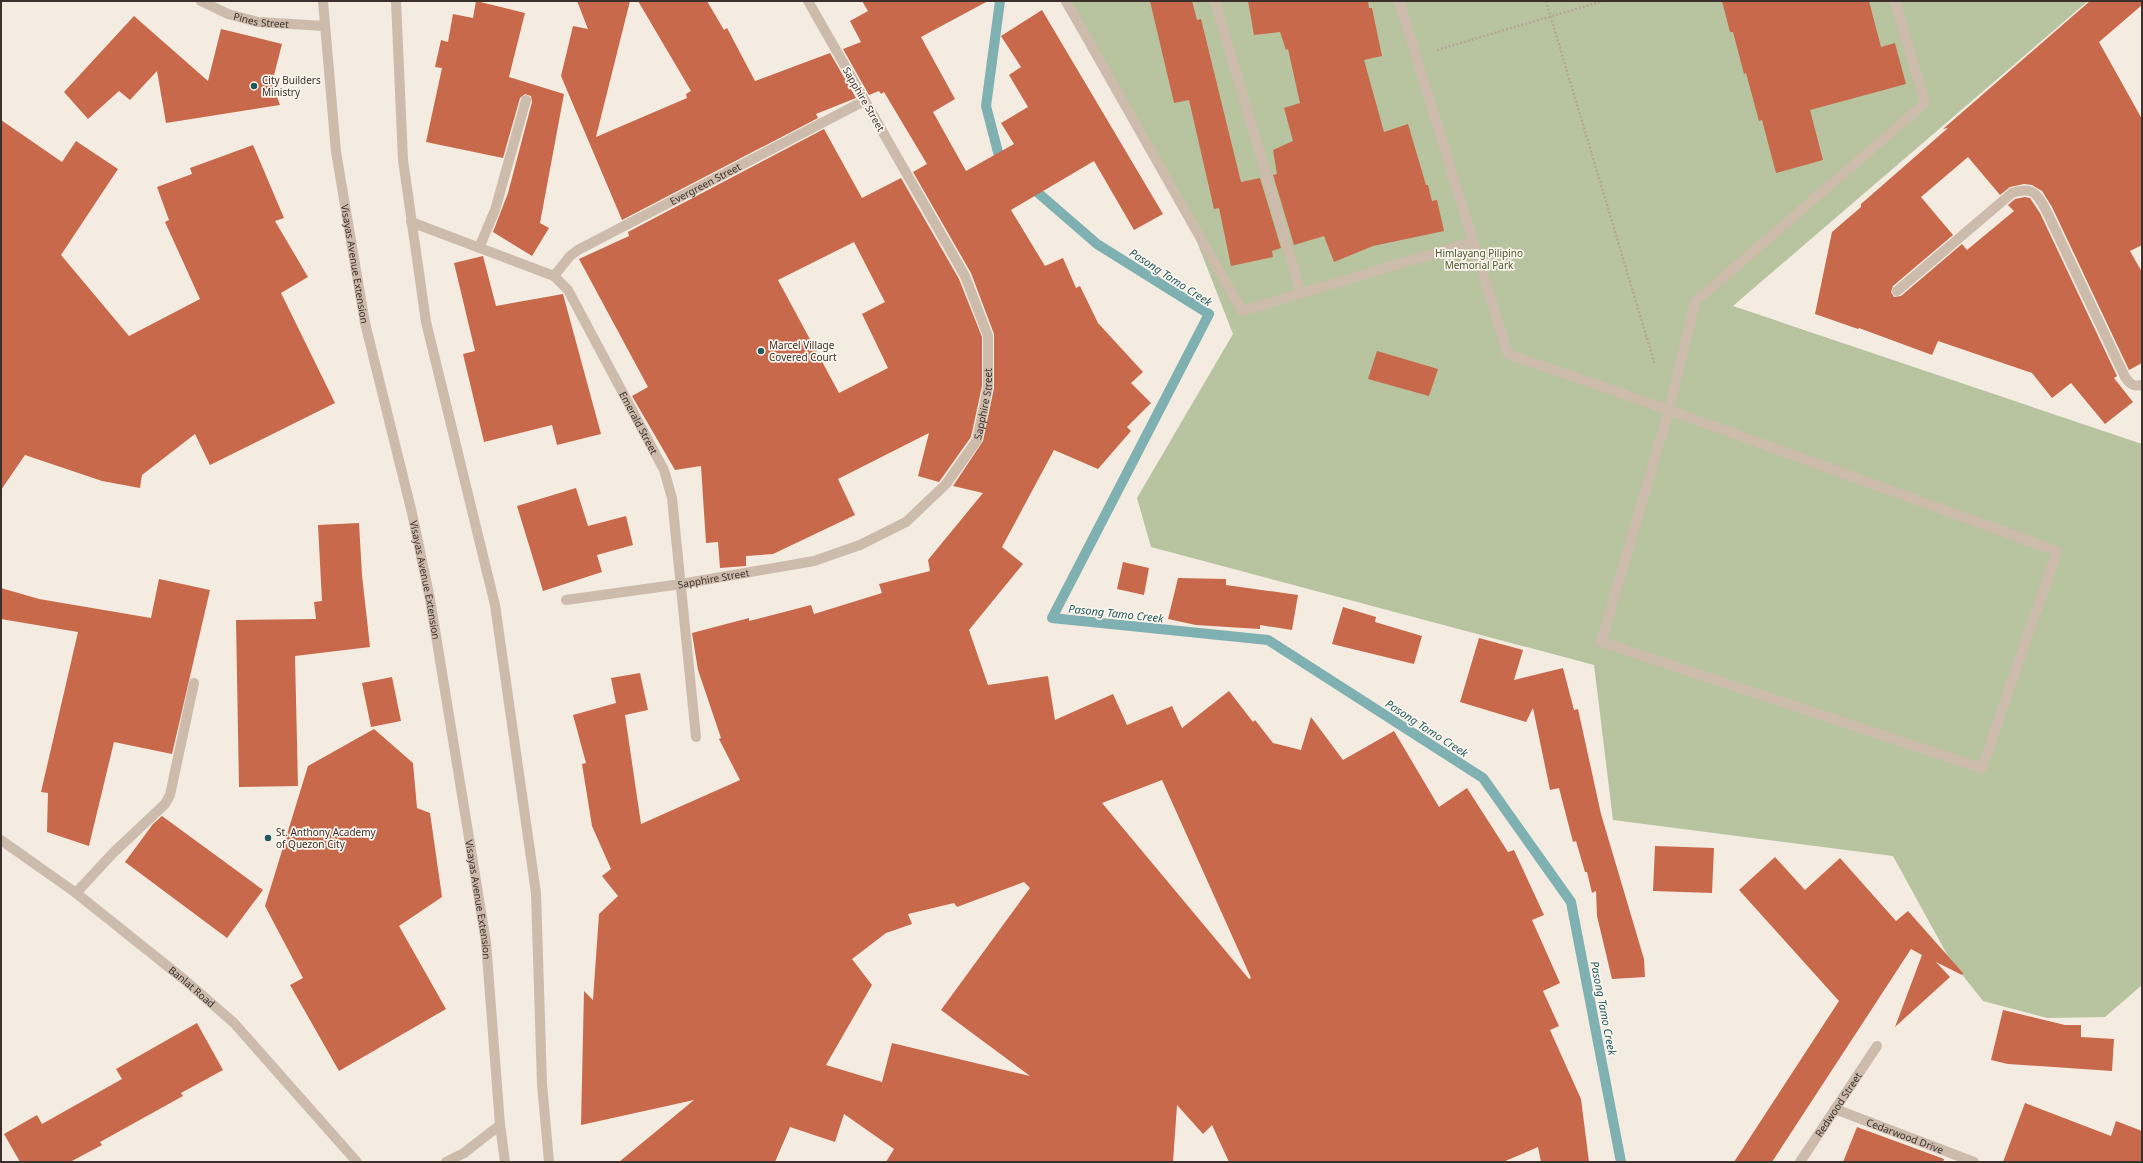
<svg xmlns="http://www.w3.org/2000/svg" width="2143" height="1163" viewBox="0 0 2143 1163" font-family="'Noto Sans',sans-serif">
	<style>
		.green { fill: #b8c4a0 }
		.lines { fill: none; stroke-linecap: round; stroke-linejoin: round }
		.stream { stroke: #7fb0b2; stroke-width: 10 }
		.building { fill: #c8694b; fill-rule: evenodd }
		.path { stroke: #b9a596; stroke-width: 2.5; stroke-dasharray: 2 2; stroke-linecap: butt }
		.service { stroke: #cdbbac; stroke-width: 10 }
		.minor { stroke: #cdbbac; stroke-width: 10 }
		.tertiary { stroke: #cdbbac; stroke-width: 10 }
		.poi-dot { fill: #1f5a5e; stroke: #fbf5ee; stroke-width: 1.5 }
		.labels { text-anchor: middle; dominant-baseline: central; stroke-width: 3.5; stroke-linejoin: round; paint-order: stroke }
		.street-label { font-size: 10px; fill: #3b302b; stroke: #fbf5ee }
		.poi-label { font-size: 10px; fill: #3b302b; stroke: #fbf5ee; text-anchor: start }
		.park-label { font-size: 10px; fill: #4a5a2e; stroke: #fbf5ee }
		.water-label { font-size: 11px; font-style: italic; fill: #1f5a5e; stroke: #fbf5ee }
	</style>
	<rect width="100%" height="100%" fill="#f4ebe1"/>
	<path class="green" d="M1060 1H2088L1733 306 2142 444V985L2105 1017 2047 1018 1983 1001 1949 958 1893 856 1613 820 1594 665 1151 547 1137 498 1233 334 1192 229 1136 130Z"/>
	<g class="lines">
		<path class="stream" d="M1000 1 986 106 1000 160 1005 164
			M1029 185 1097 244 1209 314 1052 618 1268 640 1483 778 1571 902 1621 1162"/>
	</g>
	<path class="building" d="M476 1 525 13 509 77 564 94 540 223 549 228 532 256 493 232 508 193 532 102 531 96 525 94 520 98 503 158 426 142 442 68 435 67 441 40 448 42 453 14 473 18Z
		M577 1H630L596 137 687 98 686 94 691 91 638 1H707L724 30 727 28 755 81 830 53 856 98 816 114 818 118 622 220 561 76 573 26 588 29Z
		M862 1H988L921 37 955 99 933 112 966 171 1014 144 1001 123 1028 107 1009 75 1021 67 1001 36 1042 10 1163 214 1134 230 1094 161 1011 210 1045 266 1063 258 1076 288 1080 286 1098 323 1143 372 1131 383 1151 403 1127 427 1131 431 1098 469 1054 450 1002 547 1023 564 969 630 988 685 1048 676 1055 720 1113 694 1127 725 1172 706 1182 728 1229 691 1253 722 1255 720 1273 743 1301 750 1311 717 1343 760 1394 731 1439 807 1467 788 1508 852 1514 850 1544 915 1532 920 1560 983 1543 991 1559 1026 1550 1030 1581 1099 1589 1162H1541L1538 1147 1503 1162H1229L1212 1125 1203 1134 1177 1105 1173 1162H886L894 1149 844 1114 835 1142 790 1127 775 1162H619L694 1100 581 1125 584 991 593 1000 599 914 618 896 602 876 611 869 592 826 582 764 586 763 573 715 616 703 611 678 640 673 648 710 625 715 641 824 740 780 719 739 721 738 698 670 692 633 749 618V621L811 605 814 614 882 593 879 584 930 571 928 560 983 493 953 486 983 441 994 388V334L971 273 913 172 927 164 884 92 881 94 879 91 869 95 843 49 861 42 850 21 868 11ZM1162 780 1251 978 1249 979 1102 803ZM1024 882 1030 888 941 1010 1030 1076 892 1043 882 1082 826 1065 872 985 852 959 886 933 912 924 908 914 954 903 957 907Z
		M1150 1H1192L1197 20 1201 19 1241 182 1260 178 1281 248 1272 251 1273 257 1231 266 1219 208 1214 209 1189 100 1174 103Z
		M1248 1H1368L1369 8H1372L1382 56 1364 60 1384 132 1408 124 1426 185H1428L1432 201 1437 200 1444 231 1373 246 1334 262 1324 236 1294 245 1273 175 1277 174 1273 150 1293 141 1284 108 1300 103 1288 49 1286 50 1280 32 1254 35Z
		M1722 1H1869L1881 47 1895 43 1906 84 1810 110 1823 160 1776 173 1762 120 1759 121 1746 73 1744 74 1733 32H1730Z
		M2090 1H2142V5L2099 42 2142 119V245L2130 251 2142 272V363L2129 370 2052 207 2042 191 2032 185 2024 184 2010 187 2000 195 1968 157 1921 197 1953 235 1893 286 1891 292 1894 297 1901 296 1962 244 1967 250 2014 211 2008 205 2015 199 2025 197 2030 198 2040 213 2117 376 2114 378 2133 402 2105 424 2071 383 2052 398 2032 373 1938 341 1932 355 1859 328 1858 329 1815 314 1832 232 1861 207V204L1948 128 1943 129Z
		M134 16 208 81 221 29 282 44 272 83 280 105 166 123 157 71 130 100 119 91 88 119 64 92Z
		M1 120 62 162 76 141 118 169 61 255 129 336 200 299 165 222 169 220 157 187 192 174 190 168 253 145 284 218 275 221 308 277 281 293 335 403 210 465 195 434 142 475 140 488 102 481 25 455 1 490Z
		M824 129 862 198 901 178 959 279 982 337V386L971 437 939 482 918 476 929 433 838 479 855 515 773 554 746 556V566L720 568 718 542 706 543 701 466 675 470 632 396 648 387 579 259 629 236 628 232ZM854 242 885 302 862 314 888 368 839 393 778 280Z
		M483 256 496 306 563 294 601 434 557 445 552 425 484 442 463 354 475 351 454 263Z
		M1377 351 1438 369 1429 396 1368 379Z
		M576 488 588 526 626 516 633 545 597 555 602 572 543 591 517 506Z
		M359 523 362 575 370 647 295 656 298 786 239 787 236 620 316 619 314 602 322 601 318 525Z
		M1123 562 1149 568 1144 595 1117 589Z
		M1178 578 1226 579V585L1298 595 1292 630 1260 625V629L1196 625 1168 619Z
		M159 579 210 590 172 754 114 742 89 846 47 832 48 793 41 792 78 632 1 619V588L39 599 151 618Z
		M1343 607 1376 617 1375 622 1422 636 1414 664 1332 644Z
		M1479 638 1523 650 1514 680 1563 668 1574 710 1578 709 1601 814 1644 959 1645 977 1612 979 1597 916 1596 891 1592 893 1587 872H1585L1576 841 1573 842 1559 788 1550 790 1533 708 1526 722 1460 702Z
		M392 677 401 721 371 727 362 683Z
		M374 729 413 763 417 808 430 813 442 897 399 926 446 1009 339 1071 290 985 303 978 265 906 308 766Z
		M162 816 263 890 227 938 125 862 153 824Z
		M1655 846 1714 848 1712 893 1653 891Z
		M1775 857 1805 890 1840 858 1896 921 1908 911 1963 973 1962 975 1936 962 1950 977 1895 1027 1922 955 1911 949 1772 1162H1734L1839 1001 1739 890Z
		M2003 1010 2065 1025H2081V1037L2114 1039 2112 1071 2008 1064 1991 1060Z
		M197 1023 223 1070 181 1093 183 1096 100 1142 102 1145 70 1162H20L4 1134 37 1115 42 1124 122 1079 116 1069Z
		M2025 1103 2111 1136 2116 1121 2142 1131V1162H2003Z
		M1857 1127 1944 1159 1943 1162H1843Z"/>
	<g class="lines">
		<path class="path" d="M1546 1 1655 365
			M1437 50 1603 1"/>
		<path class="service" d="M1066 1 1242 311 1472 242
			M1215 1 1301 293
			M1399 1 1508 354 1669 410 2057 551 1982 768 1601 642 1669 410 1695 302 1925 103 1895 1
			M479 248 495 210 526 100
			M76 893 113 853 165 804 170 795 194 683"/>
		<g class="minor">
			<path id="s1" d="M201 1 228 14 258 22 324 26"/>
			<path id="s2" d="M411 222 554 276 568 290 664 470 672 498 696 737"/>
			<path id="s3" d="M554 276 570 256 578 250 864 101"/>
			<path d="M1897 291 2012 193C2032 186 2037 193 2046 210L2125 377C2130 384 2133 387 2142 385"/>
			<path id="s4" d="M566 600 681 584 814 561 860 545 906 522 946 484 977 440 988 387V336L965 276 808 1"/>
			<path id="s5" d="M1835 1109 1974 1162"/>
			<path id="s6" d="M1800 1162 1877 1046"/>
		</g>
		<g class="tertiary">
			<path id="s7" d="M323 1 336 152 365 323 412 513 430 599 486 942 500 1125 505 1162"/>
			<path d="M396 1 403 160 426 322 495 605 536 893 542 1084 549 1162"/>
			<path id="s8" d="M1 840 76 893 186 981 234 1023 357 1162"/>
			<path d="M446 1162 464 1153 500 1125"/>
		</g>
	</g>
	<g class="poi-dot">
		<circle cx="254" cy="86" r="4"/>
		<circle cx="761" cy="351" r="4"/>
		<circle cx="268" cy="838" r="4"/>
	</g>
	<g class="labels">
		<g class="street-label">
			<text stroke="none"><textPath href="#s1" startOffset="64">Pines Street</textPath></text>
			<text transform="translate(864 99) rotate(60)">Sapphire Street</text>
			<text stroke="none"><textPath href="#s3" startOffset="179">Evergreen Street</textPath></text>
			<text stroke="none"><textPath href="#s7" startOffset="265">Visayas Avenue Extension</textPath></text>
			<text stroke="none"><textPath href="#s4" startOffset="497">Sapphire Street</textPath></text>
			<text stroke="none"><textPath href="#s2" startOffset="323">Emerald Street</textPath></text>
			<text stroke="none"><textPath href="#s4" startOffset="149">Sapphire Street</textPath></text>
			<text stroke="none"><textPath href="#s7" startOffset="589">Visayas Avenue Extension</textPath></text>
			<text stroke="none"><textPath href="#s7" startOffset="913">Visayas Avenue Extension</textPath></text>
			<text stroke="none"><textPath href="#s8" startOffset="241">Banlat Road</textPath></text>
			<text stroke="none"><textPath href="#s6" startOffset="69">Redwood Street</textPath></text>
			<text stroke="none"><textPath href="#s5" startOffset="75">Cedarwood Drive</textPath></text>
		</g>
		<g class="poi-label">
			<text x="262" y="80">City Builders<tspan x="262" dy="12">Ministry</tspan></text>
			<text x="769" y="345">Marcel Village<tspan x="769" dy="12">Covered Court</tspan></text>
			<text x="276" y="832">St. Anthony Academy<tspan x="276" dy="12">of Quezon City</tspan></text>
		</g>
		<g class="park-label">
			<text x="1479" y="253">Himlayang Pilipino<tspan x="1479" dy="12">Memorial Park</tspan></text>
		</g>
		<g class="water-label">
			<text transform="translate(1171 277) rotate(33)">Pasong Tamo Creek</text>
			<text transform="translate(1116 613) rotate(6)">Pasong Tamo Creek</text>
			<text transform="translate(1427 728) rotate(33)">Pasong Tamo Creek</text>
			<text transform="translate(1604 1008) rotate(79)">Pasong Tamo Creek</text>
		</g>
	</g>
	<rect width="2143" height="1163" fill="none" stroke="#3b302b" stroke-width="4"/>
</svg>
